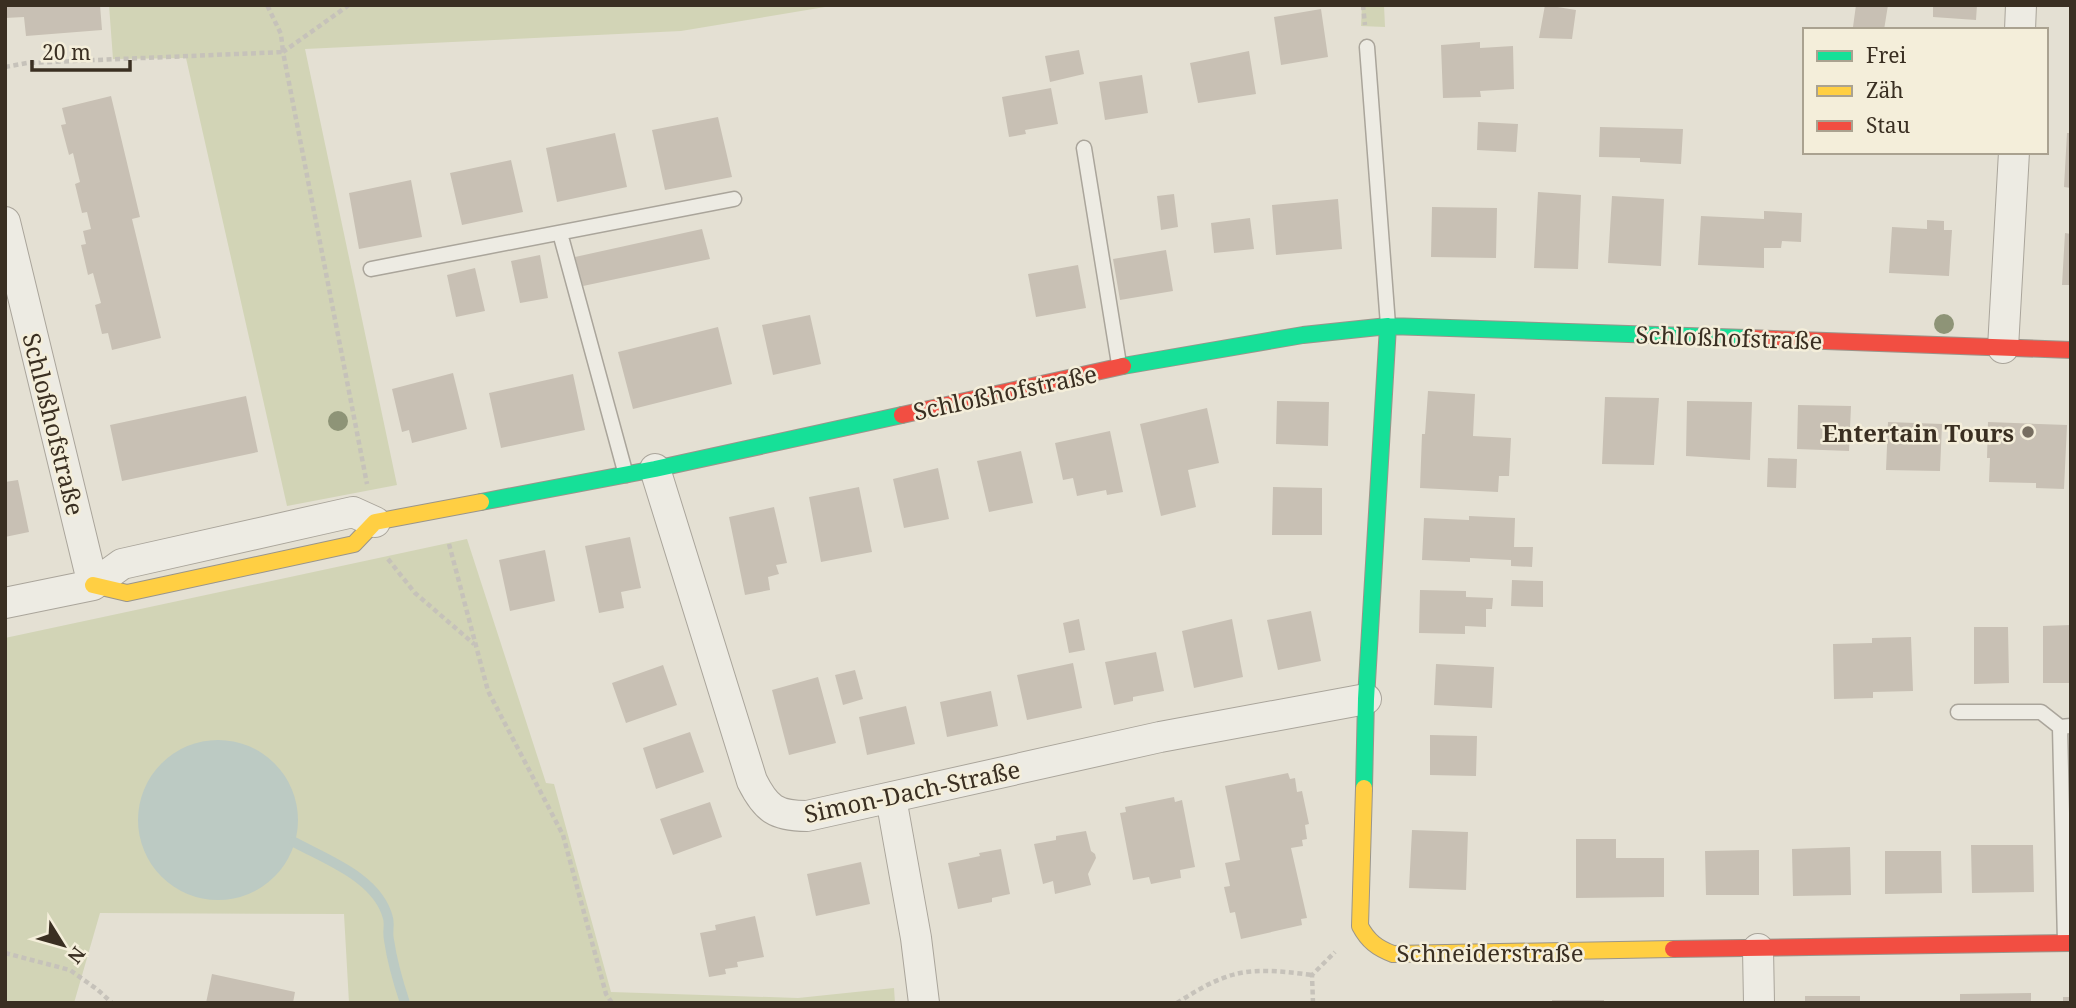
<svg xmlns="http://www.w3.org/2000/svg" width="2076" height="1008" viewBox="0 0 2076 1008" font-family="'Noto Serif',serif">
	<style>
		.green { fill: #d2d4b6 }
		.water { fill: #bccac3 }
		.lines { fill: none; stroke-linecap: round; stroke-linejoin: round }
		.stream { stroke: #bccac3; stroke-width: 10 }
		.building { fill: #c8c0b4 }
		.lane-casing { stroke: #aaa59b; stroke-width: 17 }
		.street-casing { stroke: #aaa59b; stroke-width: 32 }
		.fast-casing { stroke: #9a958b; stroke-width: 18 }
		.slow-casing { stroke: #9a958b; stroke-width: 18 }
		.jam-casing { stroke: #9a958b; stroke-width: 18 }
		.path { stroke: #c6c2ba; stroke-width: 4.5; stroke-dasharray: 5 3.5; stroke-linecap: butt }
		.lane { stroke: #edebe3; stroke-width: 14 }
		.street { stroke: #edebe3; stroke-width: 30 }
		.fast { stroke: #16e098; stroke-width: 16 }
		.slow { stroke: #ffcf43; stroke-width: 16 }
		.jam { stroke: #f24e42; stroke-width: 16 }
		.tree { fill: #8e9477 }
		.poi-dot { fill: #766d60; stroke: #f4eeda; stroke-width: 2.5 }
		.labels { text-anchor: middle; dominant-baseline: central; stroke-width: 5; stroke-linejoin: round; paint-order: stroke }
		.street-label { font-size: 24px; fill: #3a2f22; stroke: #f4eeda }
		.poi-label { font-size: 24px; font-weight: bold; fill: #3a2f22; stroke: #f4eeda; text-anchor: end }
	</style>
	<rect width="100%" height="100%" fill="#e4e0d3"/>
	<path class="green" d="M109 5H837L681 31 305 49 397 485 287 506 186 58 113 59Z
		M1362 5H1384L1385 27 1361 26Z
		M467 539 546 783 554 784 611 992 798 998 894 988 895 1003H349L344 914 100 913 74 1003H5V638Z"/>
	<path class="water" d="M138 820a80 80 0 1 1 160 0a80 80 0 1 1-160 0Z"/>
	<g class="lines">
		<path class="stream" d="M294 842C327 860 378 878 388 918 390 925 387 932 389 940 392 961 398 982 405 1003"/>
	</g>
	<path class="building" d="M5 5H100L102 30 26 36 24 17 5 18Z
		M1545 5 1576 10 1572 39 1539 38Z
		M1856 5H1888L1884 30 1853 27Z
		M1933 5H1977L1976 20 1933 17Z
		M1321 9 1328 57 1281 65 1274 17Z
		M1480 42V48L1513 46 1514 89 1480 91 1481 97 1443 98 1441 45Z
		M1079 50 1084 74 1050 82 1045 56Z
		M1249 51 1256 94 1198 103 1190 63Z
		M1142 75 1148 113 1105 120 1099 82Z
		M1051 88 1058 124 1025 130 1026 134 1009 137 1002 97Z
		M111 96 140 217 132 219 161 338 112 350 108 333 102 334 95 305 101 303 93 273 88 275 81 245 86 244 83 231 91 229 87 212 82 213 75 184 80 182 77 170 73 153 69 155 61 125 66 124 62 108Z
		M718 117 732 177 665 190 652 130Z
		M1478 122 1518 124 1516 152 1477 150Z
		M1600 127 1683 129 1681 164 1640 162V158L1599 157Z
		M615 133 627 187 557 202 546 148Z
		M2067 133H2071V188L2064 187Z
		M511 160 523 212 462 225 450 173Z
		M411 180 422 237 359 249 349 193Z
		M1538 192 1581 195 1578 269 1534 268Z
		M1174 194 1178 227 1161 230 1157 196Z
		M1612 196 1664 199 1661 266 1608 263Z
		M1338 199 1342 249 1276 255 1272 205Z
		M1432 207 1497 208 1496 258 1431 257Z
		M1764 211 1802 213 1801 242 1782 241 1781 248H1764V268L1698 265 1701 216 1764 219Z
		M1250 218 1254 249 1214 253 1211 223Z
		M1927 220 1944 221V230H1952L1949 276 1889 273 1892 227 1927 229Z
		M702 229 710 259 583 286 575 257Z
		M2065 233 2071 234V285H2062Z
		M1166 250 1173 291 1120 300 1113 259Z
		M540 255 548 298 520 303 511 261Z
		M1078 265 1086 308 1036 317 1028 274Z
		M475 268 485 311 456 317 447 275Z
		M810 315 821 364 773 375 762 325Z
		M718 327 732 384 633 409 618 352Z
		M453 373 467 429 412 443 409 430 402 432 392 389Z
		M573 374 585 430 501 448 489 393Z
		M1428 391 1475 394 1473 436 1511 438 1509 476H1499L1498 492 1420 488 1422 434H1425Z
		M246 396 258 452 122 481 110 425Z
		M1605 397 1659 398 1654 465 1602 464Z
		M1277 401 1329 402 1328 446 1276 444Z
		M1687 401 1752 402 1750 460 1686 456Z
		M1798 405 1851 406 1849 451 1797 449Z
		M1207 408 1219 463 1188 470 1196 507 1161 516 1140 424Z
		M1888 422 1942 424 1940 471 1886 470Z
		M1988 422 2067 425 2064 489 2036 488V483L1989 482 1990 458H1987Z
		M1110 431 1123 492 1107 495 1106 490 1077 496 1073 478 1063 480 1055 443Z
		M1021 451 1033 503 989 512 977 461Z
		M1768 458 1797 459 1796 488 1767 487Z
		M938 468 949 519 904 528 893 479Z
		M18 480 29 532 5 537V482Z
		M859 487 872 552 821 562 809 497Z
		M1273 487 1322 488V535H1272Z
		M774 507 787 563 776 565 779 574 768 577 770 590 745 595 729 517Z
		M1469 516 1515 518 1514 547H1533L1532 567 1511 566V560L1470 558V562L1422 560 1424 518 1469 520Z
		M630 537 641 588 621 592 624 608 599 613 585 546Z
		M545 550 555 601 510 611 499 560Z
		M1512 580 1543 581V607L1511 606Z
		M1420 590 1466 591V597L1493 598 1492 609H1486V627L1465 626V634L1419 633Z
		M1311 611 1321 661 1278 670 1267 620Z
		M1079 619 1085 650 1069 653 1063 623Z
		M1232 619 1243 677 1194 688 1182 631Z
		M2071 625V683H2043V626Z
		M1974 627H2008L2009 683 1974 684Z
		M1911 637 1913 691 1873 692V698L1834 699 1833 644 1872 643V638Z
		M1156 652 1164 691 1133 697V701L1114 705 1105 662Z
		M1073 663 1082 708 1027 720 1017 675Z
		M1436 664 1494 667 1492 708 1434 705Z
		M663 665 677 705 626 723 612 683Z
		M855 670 863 699 843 705 835 675Z
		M818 677 836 743 789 755 772 690Z
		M991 691 998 726 947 737 940 702Z
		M906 706 915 744 867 755 859 717Z
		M690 732 704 772 656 789 643 748Z
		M1430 735 1477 736 1476 776 1430 775Z
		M1288 773 1290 779 1295 778 1297 792 1302 791 1309 824 1305 825 1307 839 1302 840 1303 846 1291 848 1307 918 1301 919 1302 925 1241 939 1235 912 1230 913 1224 887 1230 886 1225 863 1240 860 1225 786Z
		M1174 797 1175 802 1182 800 1195 867 1180 870 1181 878 1151 884 1149 877 1133 880 1120 813 1126 812 1125 807Z
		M710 802 722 837 673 855 660 819Z
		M1412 830 1468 832 1466 890 1409 888Z
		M1086 831 1091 851 1095 854 1096 858 1088 874 1091 885 1055 894 1053 881 1043 884 1034 844 1056 840V836Z
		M1576 839H1616V858H1664V897L1576 898Z
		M1971 845H2033L2034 892 1972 893Z
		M1850 847 1851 895 1793 896 1792 849Z
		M1001 849 1010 894 992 898V902L958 909 948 863 980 856 979 853Z
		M1759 850V895H1706L1705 851Z
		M1885 851H1941L1942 893 1885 894Z
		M861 862 870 904 816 916 807 874Z
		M755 916 764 957 737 962 738 967 725 969 726 974 709 977 700 933 716 930 715 925Z
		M212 974 295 992 293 1003H206Z
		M2031 993V1003H1960V994Z
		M1805 996H1860V1003H1805Z
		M2063 997H2071V1003H2063Z
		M1552 1000H1604V1003H1552Z"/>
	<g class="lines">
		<defs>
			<path id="lane" d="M1367 47 1388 325
				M1084 148 1119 364
				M560 233 626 475
				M371 269 734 199
				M1958 712H2041L2060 727 2071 726
				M2060 727 2065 942"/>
			<path id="street" d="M2020 30 2021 5
				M5 222 93 585
				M2003 348 2014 152
				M655 469 752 781C766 809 776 816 807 816L1160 737 1366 699
				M5 603 93 585 122 564 353 512 375 522
				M891 798 916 938 924 1003
				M1758 949 1759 1003"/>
			<path id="fast" d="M1123 366 1303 335 1388 326 1747 338
				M481 502 655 469 902 415
				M1364 788 1366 699 1388 326"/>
			<path id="slow" d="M93 585 127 593 354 544 375 522 481 502
				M1364 788 1360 926C1368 941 1377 948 1393 954L1673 949"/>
			<path id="jam" d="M1747 338 2071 350
				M902 415 1123 366
				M1673 949 2071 943"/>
		</defs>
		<use href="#lane" class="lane-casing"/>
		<use href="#street" class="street-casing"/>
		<use href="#fast" class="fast-casing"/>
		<use href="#slow" class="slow-casing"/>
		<use href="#jam" class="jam-casing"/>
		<path class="path" d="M349 5 283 52 367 484
			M1363 5 1365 25
			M5 67 27 63 283 52 281 34 267 5
			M449 544 488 691 563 835 606 994 612 1003
			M388 559 415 593 474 644
			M5 953 70 970 98 990 112 1003
			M1177 1003C1194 992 1215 979 1236 974 1259 968 1289 972 1312 975
			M1313 1003 1312 975 1335 952"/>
		<use href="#lane" class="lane"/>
		<use href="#street" class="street"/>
		<use href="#fast" class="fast"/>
		<use href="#slow" class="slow"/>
		<use href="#jam" class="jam"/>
	</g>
	<g class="tree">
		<circle cx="1944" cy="324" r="10"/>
		<circle cx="338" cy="421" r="10"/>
	</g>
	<circle class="poi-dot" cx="2028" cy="432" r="7"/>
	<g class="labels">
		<g class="street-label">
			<text transform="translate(1729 337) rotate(2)">Schloßhofstraße</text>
			<text transform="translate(1005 392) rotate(-12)">Schloßhofstraße</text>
			<text transform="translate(54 424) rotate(76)">Schloßhofstraße</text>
			<text transform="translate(912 791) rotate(-12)">Simon-Dach-Straße</text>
			<text x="1490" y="952">Schneiderstraße</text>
		</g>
		<g class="poi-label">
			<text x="2014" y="432">Entertain Tours</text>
		</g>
	</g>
	<rect width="2076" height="1008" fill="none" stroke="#3a2f22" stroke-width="14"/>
	<rect x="1803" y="28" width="245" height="126" fill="#f4eeda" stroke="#aaa290" stroke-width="2"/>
	<rect x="1817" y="51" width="35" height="10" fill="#16e098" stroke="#aaa290" stroke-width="2"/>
	<text x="1866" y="63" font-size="21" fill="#3a2f22">Frei</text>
	<rect x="1817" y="86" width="35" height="10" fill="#ffcf43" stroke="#aaa290" stroke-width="2"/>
	<text x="1866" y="98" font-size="21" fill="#3a2f22">Zäh</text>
	<rect x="1817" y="121" width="35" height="10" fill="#f24e42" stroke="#aaa290" stroke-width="2"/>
	<text x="1866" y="133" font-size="21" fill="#3a2f22">Stau</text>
	<g transform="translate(63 945) rotate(127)" stroke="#f4eeda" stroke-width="5" paint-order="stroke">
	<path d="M0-5L12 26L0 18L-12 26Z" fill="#3a2f22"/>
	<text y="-10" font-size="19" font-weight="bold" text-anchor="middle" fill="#3a2f22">N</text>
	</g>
	<path d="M32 60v10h98v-10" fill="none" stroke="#3a2f22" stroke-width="3.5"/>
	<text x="42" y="60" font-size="21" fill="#3a2f22" stroke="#f4eeda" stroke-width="5" paint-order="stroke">20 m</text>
</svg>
